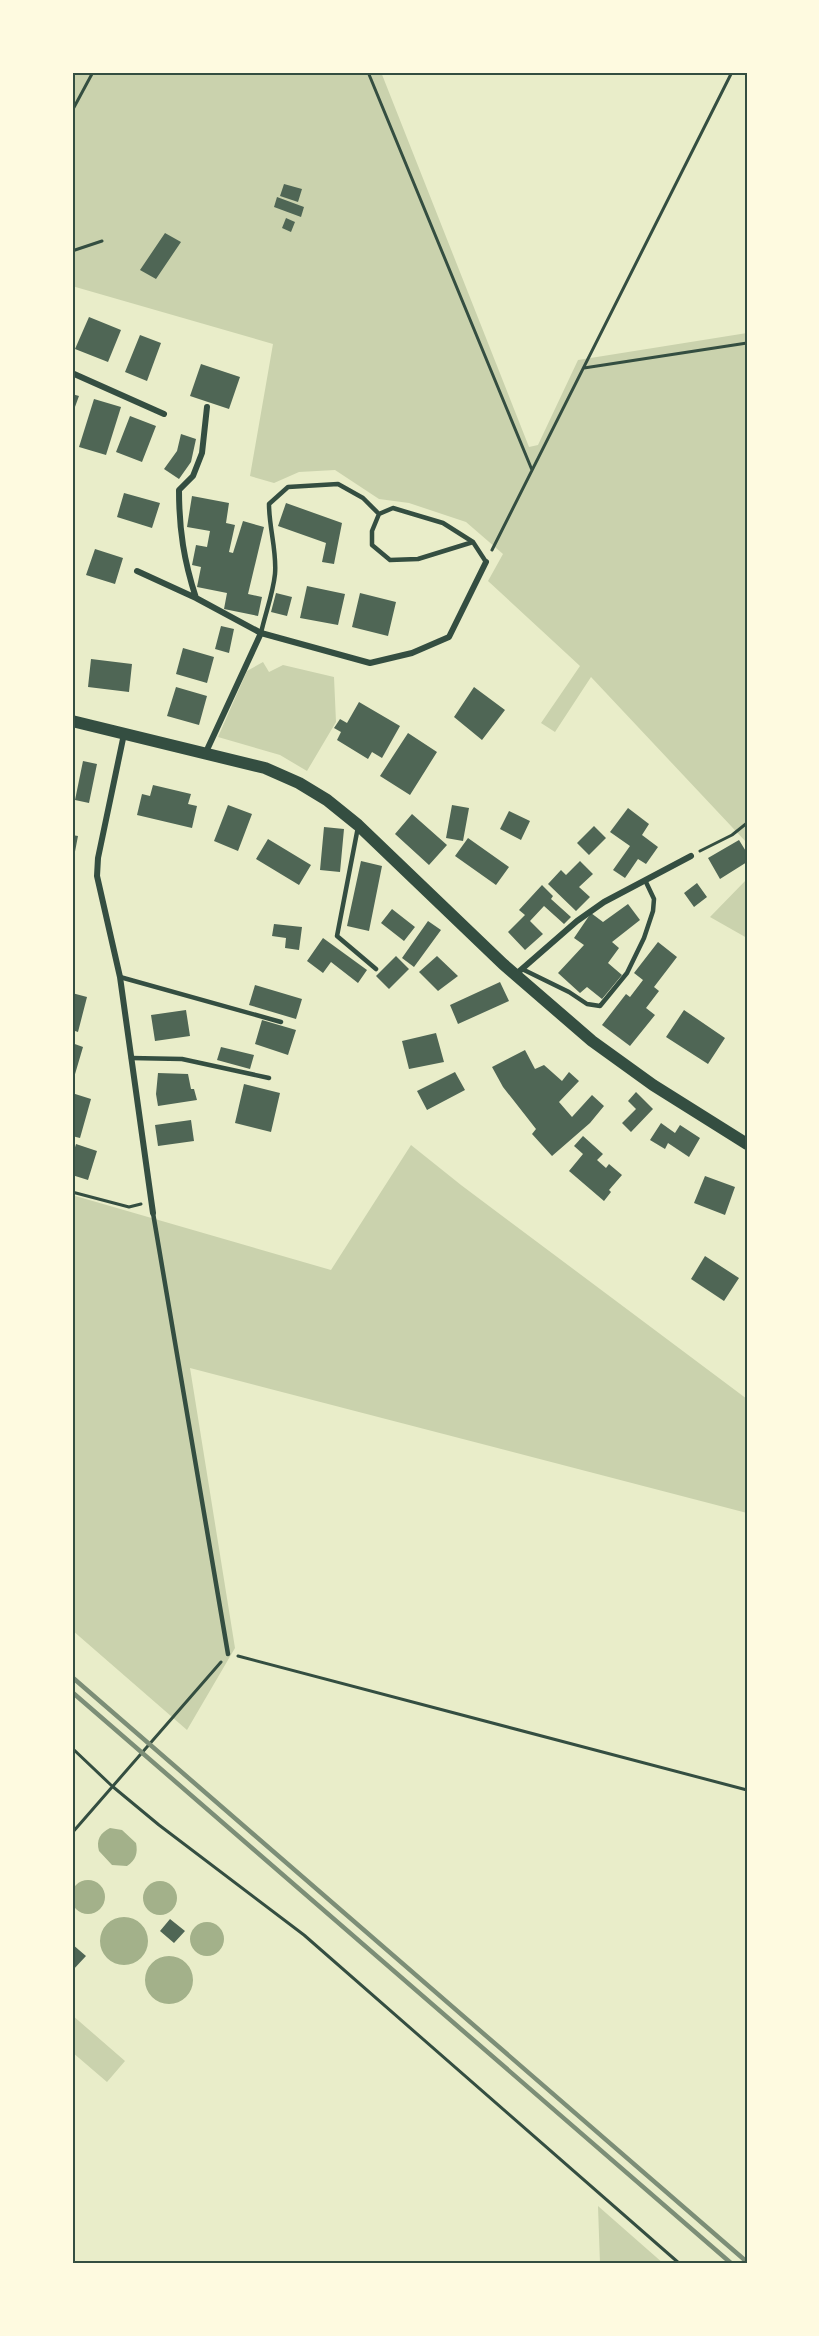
<svg xmlns="http://www.w3.org/2000/svg" width="819" height="2336" viewBox="0 0 819 2336" font-family="Poppins,sans-serif">
	<style>
		.green { fill: #cad2ad }
		.water { fill: #a3b18a }
		.building { fill: #4f6655 }
		.lines { fill: none; stroke-linecap: round; stroke-linejoin: round }
		.path { stroke: #344e41; stroke-width: 3 }
		.service { stroke: #344e41; stroke-width: 4.5 }
		.minor { stroke: #344e41; stroke-width: 6 }
		.secondary { stroke: #344e41; stroke-width: 12 }
		.rail { stroke: #7c8e77; stroke-width: 4.5 }
		.neatline { fill: none; stroke: #344e41; stroke-width: 2 }
	</style>
	<rect width="100%" height="100%" fill="#e9edc9"/>
	<path class="green" d="M72 72H381L529 447 538 445 578 360 747 333V843L591 677 555 732 541 723 580 666 488 581 503 554 466 522 409 503 379 499 335 470 299 472 274 483 250 476 273 344 72 286Z
		M263 662 269 672 283 665 334 677 336 722 307 771 280 755 218 737 247 671Z
		M747 879V938L710 917Z
		M411 1145 461 1185 747 1399V1513L190 1368 235 1648 187 1730 72 1630V1195L331 1270Z
		M72 2015 125 2061 107 2082 72 2052Z
		M598 2206 664 2264H600Z"/>
	<path class="water" d="M110 1828 122 1830 136 1843C138 1853 136 1860 127 1866L112 1865 99 1851C96 1840 100 1833 110 1828Z
		M71 1897a17 17 0 1 1 34 0a17 17 0 1 1-34 0Z
		M143 1898a17 17 0 1 1 34 0a17 17 0 1 1-34 0Z
		M100 1941a24 24 0 1 1 48 0a24 24 0 1 1-48 0Z
		M190 1939a17 17 0 1 1 34 0a17 17 0 1 1-34 0Z
		M145 1980a24 24 0 1 1 48 0a24 24 0 1 1-48 0Z"/>
	<path class="building" d="M284 184 302 189 298 202 280 196Z
		M277 197 304 207 301 217 274 207Z
		M286 218 295 222 291 232 282 228Z
		M165 233 181 242 156 279 140 270Z
		M89 317 121 330 108 362 75 349Z
		M140 335 161 343 147 381 125 372Z
		M201 364 240 377 229 409 190 396Z
		M72 394 79 396 72 415Z
		M94 399 121 407 106 455 79 447Z
		M130 416 156 426 142 462 116 452Z
		M181 434 196 439 191 462 179 479 164 469 177 451Z
		M124 493 160 503 152 528 117 517Z
		M192 496 229 503 226 523 235 525 229 552 233 553 243 521 264 527 248 594 262 597 258 616 224 609 227 593 197 587 201 567 192 565 196 545 207 547 210 531 187 527Z
		M286 503 342 523 334 564 322 562 326 543 278 526Z
		M95 549 123 558 115 584 86 575Z
		M307 586 345 594 338 625 300 618Z
		M276 593 292 597 287 616 271 612Z
		M360 593 396 602 388 636 352 627Z
		M221 626 234 629 229 653 215 649Z
		M183 648 214 657 207 683 176 674Z
		M91 659 132 664 129 692 88 687Z
		M176 687 207 696 199 725 167 716Z
		M474 687 505 710 482 740 454 717Z
		M359 702 400 726 382 758 372 752 368 759 337 740 341 732 334 728 340 719 347 723Z
		M408 733 437 752 410 795 380 776Z
		M83 761 97 764 89 803 75 800Z
		M153 785 191 794 188 804 197 806 192 828 137 815 142 794 150 796Z
		M228 805 252 814 238 851 214 841Z
		M452 805 469 808 463 841 446 838Z
		M628 808 649 824 642 835 658 847 646 864 638 859 625 878 613 870 630 846 610 832Z
		M509 811 530 821 521 840 500 829Z
		M412 814 447 845 429 865 395 834Z
		M594 826 606 838 589 855 577 843Z
		M324 827 344 829 340 872 320 870Z
		M72 835 78 836 73 862H72Z
		M468 838 509 867 496 885 455 856Z
		M268 839 311 865 299 885 256 859Z
		M739 840 747 853V862L720 879 708 858Z
		M361 861 382 866 369 931 347 926Z
		M580 861 593 874 579 887 590 897 576 911 548 884 561 870 566 875Z
		M697 883 707 897 694 907 684 893Z
		M542 885 553 896 551 899 571 917 564 924 544 906 530 921 543 934 525 950 508 932 525 915 519 910Z
		M628 904 640 920 612 942 619 948 608 963 622 975 602 999 587 987 580 993 558 973 584 945 574 938 591 913 603 922Z
		M392 909 415 927 404 941 381 923Z
		M428 921 441 930 414 967 402 958Z
		M274 924 302 927 299 950 285 948 286 938 272 936Z
		M323 938 367 970 358 983 331 962 323 973 307 961Z
		M658 942 677 957 654 987 659 991 646 1008 655 1015 630 1046 602 1025 626 994 630 997 643 980 634 973Z
		M396 956 409 969 389 989 376 976Z
		M437 956 458 976 438 991 419 972Z
		M500 982 509 1001 458 1024 450 1005Z
		M255 985 302 999 296 1019 249 1005Z
		M72 993 87 997 78 1032 72 1030Z
		M186 1010 190 1036 155 1041 151 1015Z
		M684 1010 725 1038 708 1064 666 1037Z
		M262 1020 296 1030 288 1055 255 1044Z
		M436 1033 444 1062 409 1069 402 1041Z
		M72 1043 83 1047 73 1081H72Z
		M221 1047 254 1055 250 1069 217 1060Z
		M525 1050 535 1069 544 1065 562 1081 569 1072 579 1081 559 1102 572 1117 592 1095 604 1106 590 1123 552 1156 532 1134 536 1129 503 1087 492 1067Z
		M455 1072 465 1090 427 1110 417 1091Z
		M158 1073 188 1074 191 1089H194L197 1100 158 1106 156 1094Z
		M244 1084 280 1093 271 1132 235 1123Z
		M636 1092 653 1109 631 1132 622 1123 636 1109 628 1101Z
		M72 1093 91 1099 80 1138 72 1136Z
		M191 1120 194 1141 158 1146 155 1125Z
		M661 1123 675 1133 680 1125 700 1138 689 1157 668 1143 665 1149 650 1140Z
		M583 1136 603 1154 597 1160 606 1168 609 1164 622 1175 609 1190 611 1192 604 1201 569 1171 583 1154 574 1146Z
		M76 1144 97 1151 88 1180 72 1175V1157Z
		M705 1176 735 1187 725 1215 694 1203Z
		M705 1256 739 1278 724 1301 691 1279Z
		M170 1919 185 1931 174 1943 160 1931Z
		M72 1944 86 1956 72 1971Z"/>
	<g class="lines">
		<path class="path" d="M368 72 532 470
			M72 111 93 72
			M72 251 102 241
			M584 368 747 343
			M492 550 732 72
			M700 851 732 835 747 823
			M72 1192 129 1207 141 1204
			M238 1656 747 1790
			M72 1748 112 1786 159 1825 304 1935 680 2264
			M72 1833 221 1662"/>
		<path class="service" d="M473 542 418 559 390 560 372 545V531L379 514 393 508 443 523 473 542 486 562
			M261 633C265 614 273 594 275 574 277 551 269 528 269 504L288 487 338 484 363 498 379 514
			M358 827 337 936 376 969
			M522 969 569 992 587 1004 600 1006 627 973 644 938 653 911 654 899 645 880
			M120 977 281 1022
			M131 1058 182 1059 269 1078
			M153 1213 228 1654"/>
		<path class="minor" d="M72 373 164 414
			M207 407 202 453 193 476 179 490C179 530 184 561 196 598L261 633
			M137 571 196 598
			M124 734 98 858 97 876 120 977 153 1213
			M206 752 261 633 370 663 412 653 449 637 486 562
			M515 975 577 921 604 902 691 856"/>
		<path class="secondary" d="M72 721 265 768 299 783 327 800 358 825 503 964 592 1041 653 1085 747 1144"/>
		<path class="rail" d="M72 1677 747 2262
			M72 1692 732 2264"/>
	</g>
	<rect width="819" height="2336" fill="none" stroke="#fefae0" stroke-width="147"/>
	<rect x="74" y="74" width="672" height="2188" class="neatline"/>
</svg>
